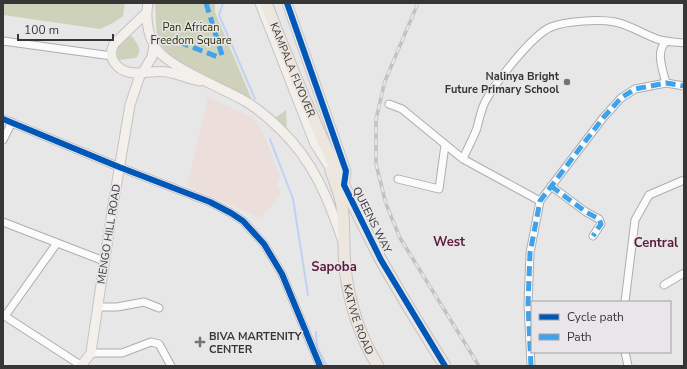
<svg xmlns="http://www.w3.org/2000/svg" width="687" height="369" viewBox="0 0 687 369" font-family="'Nunito Sans',sans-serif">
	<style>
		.commercial { fill: #ecdedb }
		.green { fill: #cfd2bb }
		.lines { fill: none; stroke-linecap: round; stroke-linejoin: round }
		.stream { stroke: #bfd2f2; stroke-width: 2 }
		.minor-casing { stroke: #adadad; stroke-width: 9 }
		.major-casing { stroke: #c4c3c4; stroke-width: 11 }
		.highway-casing { stroke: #c4c3c4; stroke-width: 13 }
		.minor { stroke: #fcfbfc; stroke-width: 7 }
		.major { stroke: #f3efeb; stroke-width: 9 }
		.highway { stroke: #ede6df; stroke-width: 11 }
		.rail-casing { stroke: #c3c2c3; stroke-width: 3.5 }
		.rail { stroke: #e8e6e9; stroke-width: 2; stroke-dasharray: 6; stroke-linecap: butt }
		.quiet { stroke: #3fa3ec; stroke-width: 5; stroke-dasharray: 10 5; stroke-linecap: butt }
		.cycleway-casing { stroke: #e8e6e9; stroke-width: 8 }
		.cycleway { stroke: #0057b8; stroke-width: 6 }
		.poi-dot { fill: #757475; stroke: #e8e6e9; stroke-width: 1.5 }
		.labels { text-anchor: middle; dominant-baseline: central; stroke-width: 3; stroke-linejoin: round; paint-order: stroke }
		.park-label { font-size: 11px; fill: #2a2e05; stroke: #e8e6e9 }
		.street-label { font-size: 11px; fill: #373637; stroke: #e8e6e9 }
		.poi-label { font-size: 11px; font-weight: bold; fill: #373637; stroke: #e8e6e9; text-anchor: end }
		.quarter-label { font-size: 13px; font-weight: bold; fill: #5b1b3a; stroke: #e8e6e9 }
	</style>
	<rect width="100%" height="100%" fill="#e8e7e8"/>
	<path class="commercial" d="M208 97 252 117 262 130 280 176 277 185 281 194 261 218 187 186Z"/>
	<path class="green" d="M3 3H125L123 16 113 23 100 29 3 15Z
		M155 3H215V12L252 100 215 80 189 69 170 56 157 40Z
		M132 36C138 46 143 49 136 58L118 60C115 48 120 39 132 36Z
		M286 110 287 130 275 118Z"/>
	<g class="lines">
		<path class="stream" d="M223 3 219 15 255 99
			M270 139 293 199 308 295
			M316 332 317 347 327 366"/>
		<defs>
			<path id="minor" d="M3 41 112 56
				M666 83C663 71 655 51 666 42
				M389 104 402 109 463 159 540 201
				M3 119 119 167 210 202 231 213 243 221 264 244 282 274 320 366
				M3 140 12 122
				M463 159C467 149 473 139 477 128 479 120 481 110 485 102 495 83 532 35 551 27 566 21 599 19 615 22 630 25 643 34 657 39 666 42 675 42 684 43
				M398 179 439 189 445 145
				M551 186 586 212 599 219 601 224 593 236
				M3 222 104 261
				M664 285 684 273
				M625 302 635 220 649 195 684 180
				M98 307H117L144 302 159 308
				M3 315 82 366
				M5 316 57 243
				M625 352 628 366
				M91 353H122L151 342 159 344 171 366
				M531 366 528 304 530 253 540 201 603 118 621 98 635 89 666 83 684 86"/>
			<path id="major" d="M148 3C145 19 148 42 161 54 182 73 220 87 245 101 258 109 270 119 281 130 313 161 328 198 342 239
				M260 3 315 144 331 169
				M287 3 346 171 344 185
				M146 13 114 44C111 50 110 56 114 62 127 81 148 69 167 72 178 74 189 79 200 81
				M81 366 91 353 92 345 113 205 130 105 139 78 152 57 154 45"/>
			<g id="highway">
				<path id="s1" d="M266 3C299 89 338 178 381 260 401 296 423 331 445 366"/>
				<path id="s2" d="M331 171C335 182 340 194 342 206 345 226 343 247 345 268 349 302 360 337 378 366"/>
			</g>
		</defs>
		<use href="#minor" class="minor-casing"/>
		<use href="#major" class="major-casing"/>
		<use href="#highway" class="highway-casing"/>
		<use href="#minor" class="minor"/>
		<use href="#major" class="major"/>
		<use href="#highway" class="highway"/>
		<defs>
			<path id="rail" d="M418 3 385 81 376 119V164L386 204 400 238 479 366"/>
		</defs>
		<use href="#rail" class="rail-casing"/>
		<use href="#rail" class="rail"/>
		<path class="quiet" d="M206 3 222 55
			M179 42 218 57
			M551 186 586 212 599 219 601 224 593 236
			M531 366 528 304 530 253 540 201 603 118 621 98 635 89 666 83 684 86"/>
		<defs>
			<path id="cycleway" d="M287 3 346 171 344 185 381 260 445 366
				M3 119 119 167 210 202 231 213 243 221 264 244 282 274 320 366"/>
		</defs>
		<use href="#cycleway" class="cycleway-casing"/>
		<use href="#cycleway" class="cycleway"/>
	</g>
	<g class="poi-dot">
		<circle cx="567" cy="82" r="4"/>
		<path d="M198 336h4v4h4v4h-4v4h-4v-4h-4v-4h4z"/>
	</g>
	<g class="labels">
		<g class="park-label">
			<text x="191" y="27">Pan African<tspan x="191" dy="13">Freedom Square</tspan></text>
		</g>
		<g class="street-label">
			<text stroke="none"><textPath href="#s1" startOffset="72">KAMPALA FLYOVER</textPath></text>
			<text transform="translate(372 220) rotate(63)">QUEENS WAY</text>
			<text transform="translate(109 234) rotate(-81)">MENGO HILL ROAD</text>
			<text stroke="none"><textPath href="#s2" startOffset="152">KATWE ROAD</textPath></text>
		</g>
		<g class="poi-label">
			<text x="559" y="76">Nalinya Bright<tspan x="559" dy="13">Future Primary School</tspan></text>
			<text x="209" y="336" text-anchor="start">BIVA MARTENITY<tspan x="209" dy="13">CENTER</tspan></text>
		</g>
		<g class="quarter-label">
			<text x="449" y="242">West</text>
			<text x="656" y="243">Central</text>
			<text x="334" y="267">Sapoba</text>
		</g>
	</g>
	<rect width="687" height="369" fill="none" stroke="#373637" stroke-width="8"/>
	<rect x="531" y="301" width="140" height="52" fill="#e8e6e9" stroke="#a1a0a2"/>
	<rect x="539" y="314" width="20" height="6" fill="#0057b8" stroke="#a1a0a2"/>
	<text x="567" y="321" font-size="12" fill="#373637">Cycle path</text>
	<rect x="539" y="334" width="20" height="6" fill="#3fa3ec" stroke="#a1a0a2"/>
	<text x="567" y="341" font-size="12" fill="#373637">Path</text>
	<path d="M18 34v6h95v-6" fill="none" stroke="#373637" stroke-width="2"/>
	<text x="24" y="34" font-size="12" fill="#373637" stroke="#e8e6e9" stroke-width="3" paint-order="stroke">100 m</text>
</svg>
